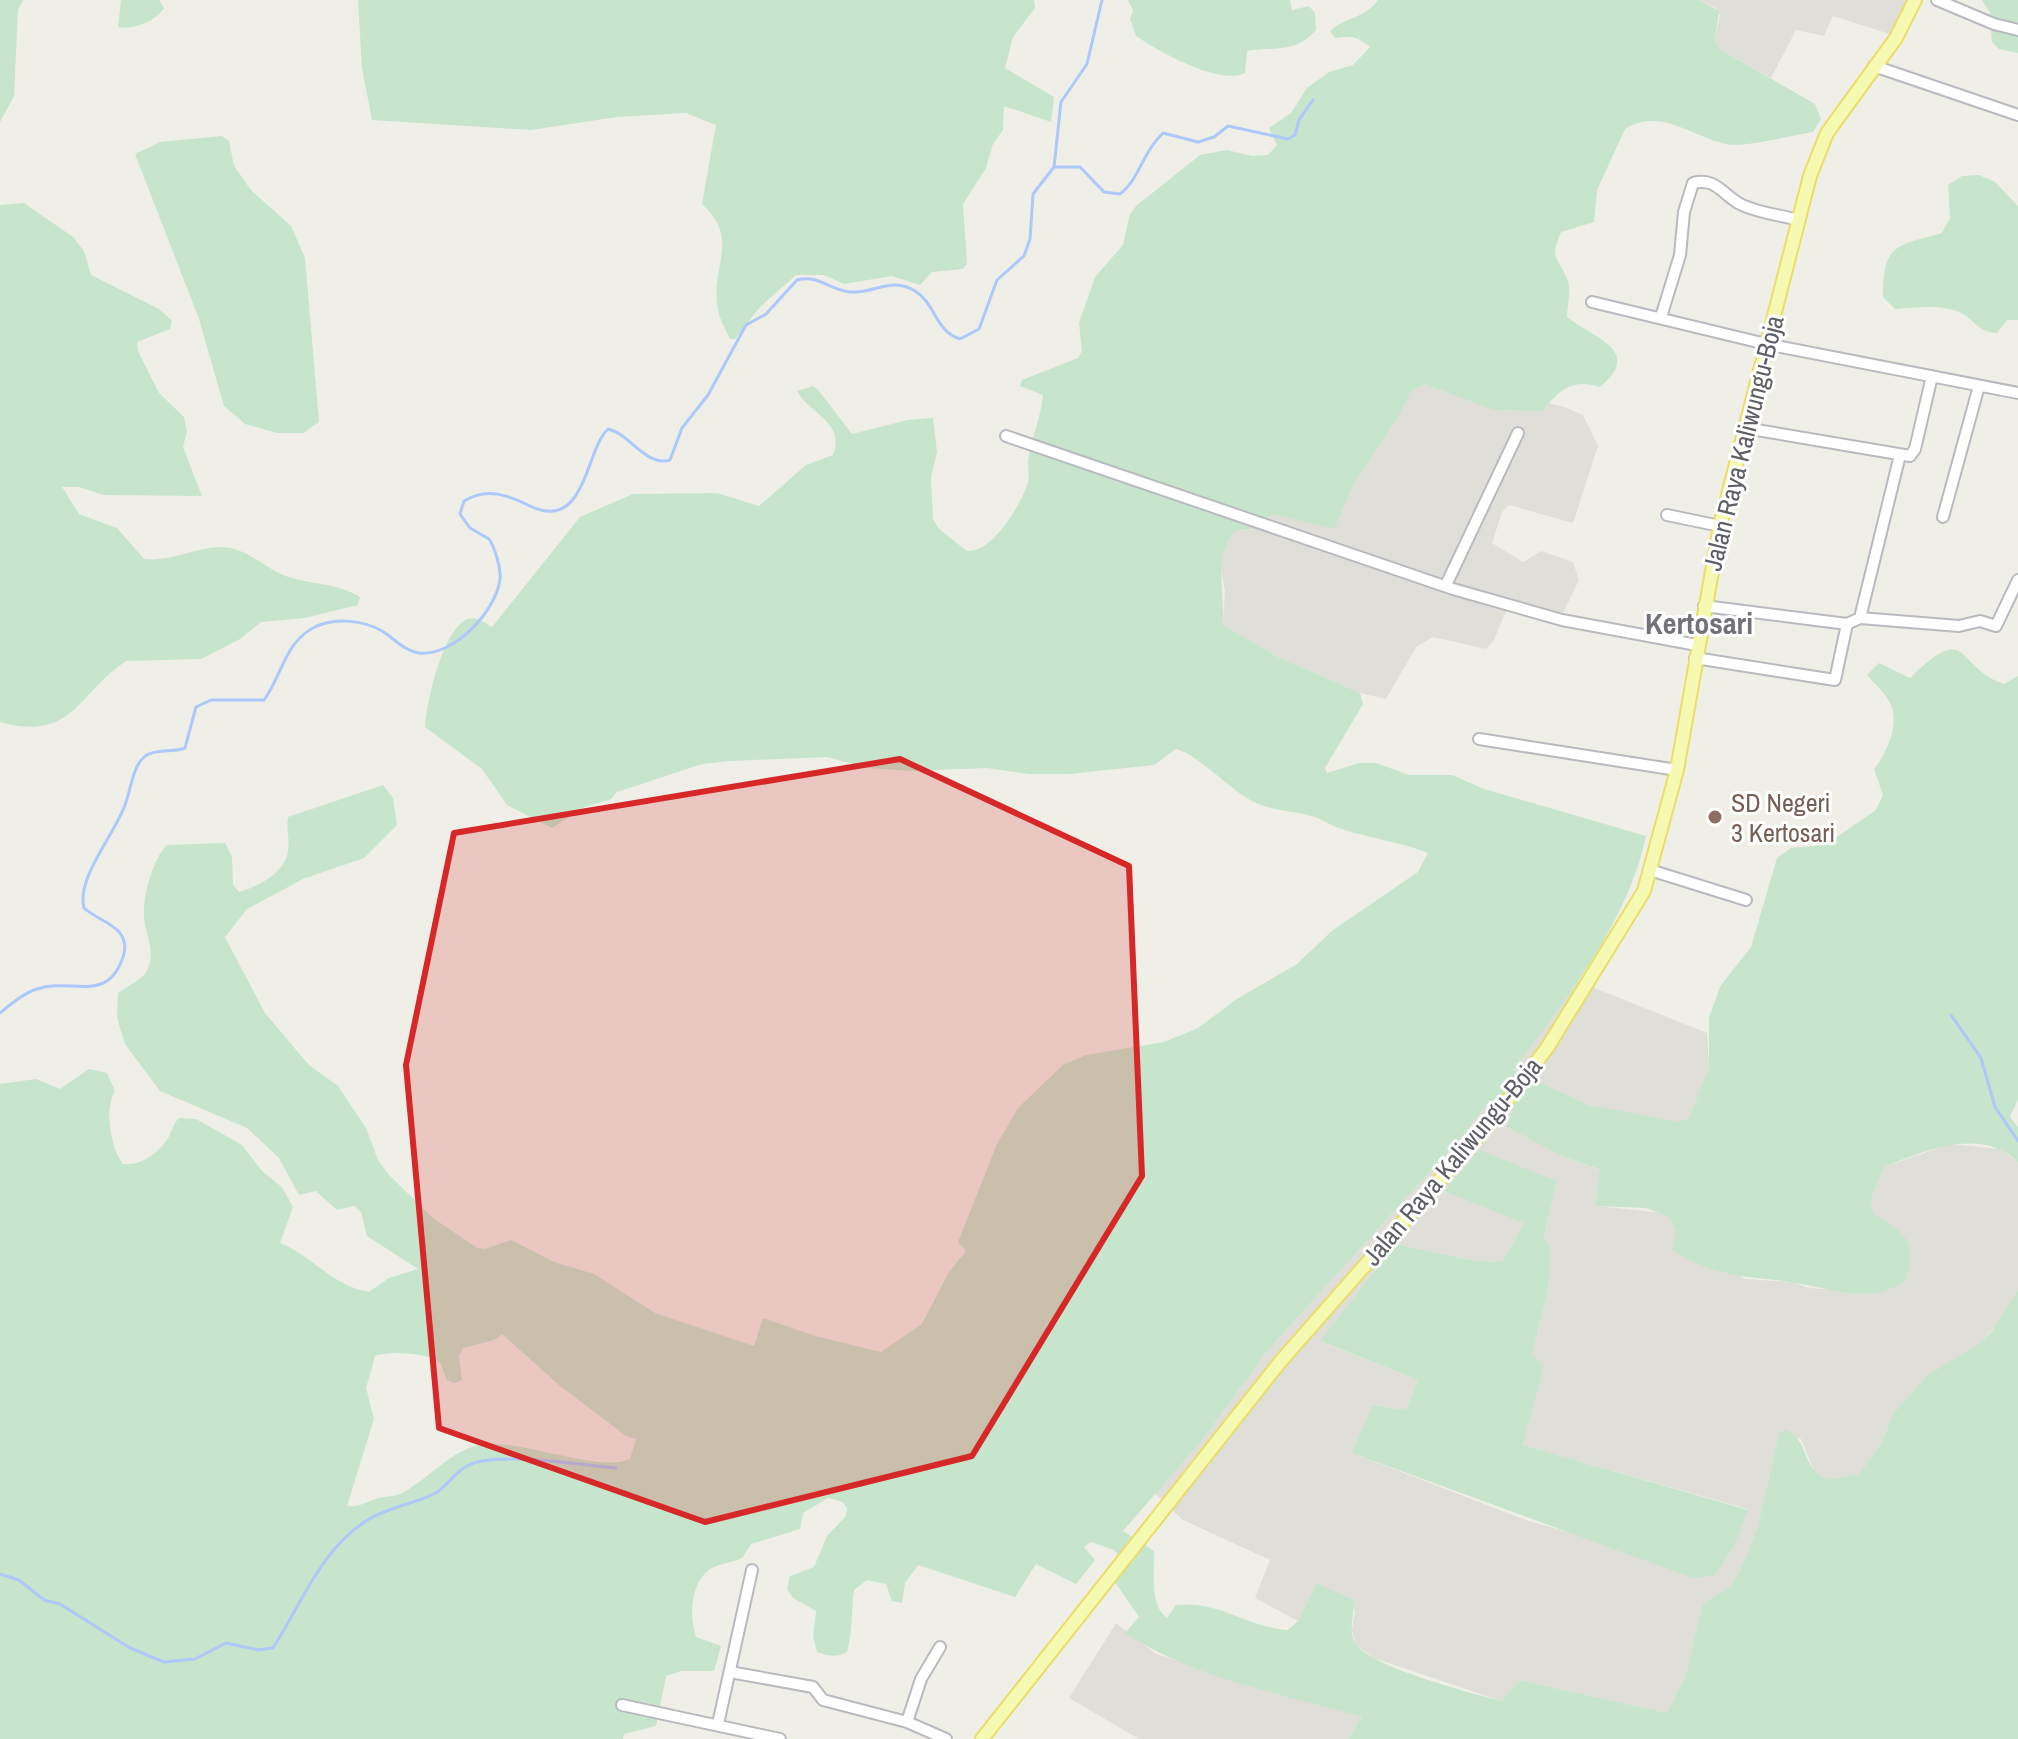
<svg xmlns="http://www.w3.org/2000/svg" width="2018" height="1739" viewBox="0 0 2018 1739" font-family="'Archivo Narrow',sans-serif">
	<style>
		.industrial { fill: #dfded9; fill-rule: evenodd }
		.green { fill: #c6e5cc; fill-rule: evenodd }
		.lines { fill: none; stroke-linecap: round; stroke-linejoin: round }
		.stream { stroke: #aec8f9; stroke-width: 3 }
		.minor-casing { stroke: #b9bac0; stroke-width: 14 }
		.major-casing { stroke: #e8df68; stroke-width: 16 }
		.minor { stroke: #fff; stroke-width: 10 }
		.major { stroke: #f6f9b2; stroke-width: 12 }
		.marked { fill: #d62828; fill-opacity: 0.2; stroke: #d62828; stroke-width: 6; stroke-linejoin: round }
		.education-dot { fill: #8d6e63; stroke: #fff; stroke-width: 3 }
		.labels { text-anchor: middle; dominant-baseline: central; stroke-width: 6; stroke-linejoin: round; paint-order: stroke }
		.street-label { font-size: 26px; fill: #5f6066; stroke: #fff }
		.education-label { font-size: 26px; fill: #785e54; stroke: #fff; text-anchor: start }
		.quarter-label { font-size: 30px; font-weight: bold; fill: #707278; stroke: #fff }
	</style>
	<rect width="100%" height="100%" fill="#efefe7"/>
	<path class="industrial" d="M1699 0H1910L1893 35 1833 16 1824 36 1796 30 1771 78 1718 48 1715 40 1720 15 1716 8Z
		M1425 384 1494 410 1541 411 1549 403 1564 407 1583 415 1598 446 1573 523 1509 505 1502 512 1492 543 1523 562 1541 551 1573 562 1579 580 1563 613 1511 599 1494 640 1486 649 1433 637 1416 647 1386 699 1360 693 1278 657 1223 625 1225 591 1221 569 1224 543 1236 530 1252 529 1273 514 1334 528 1354 484 1401 412 1411 391Z
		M1577 981 1707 1033 1709 1067 1689 1119 1678 1122 1615 1112 1589 1105 1513 1070Z
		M1489 1101 1513 1111 1507 1125 1560 1155 1601 1171 1597 1206 1663 1213 1670 1217 1676 1233 1745 1279 1793 1282 1809 1288 1878 1293 1871 1199 1884 1167 1950 1144 2000 1149 2018 1162V1290L2003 1318 1980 1343 1927 1377 1893 1414 1881 1444 1858 1475 1829 1480 1821 1476 1814 1471 1801 1439 1779 1433 1758 1525 1746 1558 1732 1586 1703 1603 1685 1677 1667 1713 1520 1680 1501 1701 1374 1658 1356 1645 1352 1631 1355 1610 1325 1587 1317 1583 1298 1621 1255 1598 1270 1560 1183 1520 1154 1493 1203 1439 1268 1350 1464 1134ZM1557 1181 1544 1238 1551 1251 1548 1289 1532 1356 1543 1371 1521 1445 1748 1509 1734 1547 1715 1575 1526 1520 1352 1453 1372 1405 1406 1410 1418 1380 1321 1342 1396 1244 1475 1261 1502 1262 1524 1223Z
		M1116 1623 1156 1654 1362 1717 1348 1739H1139L1069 1698Z"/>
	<path class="green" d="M0 0H23L18 10 14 96 0 122Z
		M121 0H159L164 8C155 22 133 30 118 27Z
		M358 0H1034L1035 8 1013 37 1005 68 1054 97 1051 122 1004 106 1003 130 993 144 986 168 963 204 967 264 963 269 932 272 920 285 892 276 844 284 824 275H796L760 307 735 339H730C726 330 720 320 718 310 709 266 742 241 702 204L716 125 686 113 617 117 531 130 372 120 362 68Z
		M1128 0H1290L1292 10 1309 6 1315 13 1316 30C1295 54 1275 46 1247 51L1245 73C1220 86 1158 51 1136 36L1130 19 1133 10Z
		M1378 0H1699L1719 11 1715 40 1718 48 1815 104 1821 119 1813 132C1793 135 1743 148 1726 144 1693 137 1660 107 1625 129L1597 190 1594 222 1561 232C1549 260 1558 256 1567 279 1572 291 1567 305 1567 317 1593 338 1644 350 1600 387 1571 378 1560 390 1542 411L1493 410 1425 384 1411 391 1401 412 1354 484 1334 529 1273 514 1252 529 1236 530C1212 555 1225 591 1223 625L1278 657 1360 693 1363 704 1325 768 1327 773 1359 763H1376L1409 775H1452L1484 789 1646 836C1627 924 1566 999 1513 1070L1589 1105 1678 1122 1689 1118 1709 1067V1017L1721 985 1751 947 1777 858 1791 848 1825 845 1876 810 1883 795 1874 769C1888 752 1901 721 1889 701 1884 692 1874 683 1867 675L1879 663 1910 678C1970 619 1954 667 2004 684L2018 676V1099L2010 1117 2018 1127V1162C1981 1126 1925 1151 1884 1167L1871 1199 1873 1214C1907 1234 1916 1240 1906 1281 1897 1285 1886 1292 1877 1293 1849 1297 1818 1286 1791 1282 1742 1275 1717 1278 1672 1250L1676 1233 1670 1217 1646 1208 1596 1206 1600 1170 1560 1155 1506 1126 1513 1111 1489 1101 1464 1134 1268 1350 1203 1439 1123 1531 1154 1551C1155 1572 1149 1605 1167 1618L1176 1605C1218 1600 1247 1627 1288 1630L1298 1621 1317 1583 1353 1600C1355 1614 1348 1630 1355 1643 1369 1667 1472 1693 1501 1701L1520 1680 1667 1713 1685 1677 1703 1603 1732 1586 1746 1558 1758 1525 1779 1433 1786 1430C1809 1439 1802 1470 1826 1478 1835 1481 1848 1475 1858 1475L1881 1444 1893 1414 1927 1376 1980 1343 1992 1331 2018 1290V1739H1348L1362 1717C1282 1693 1195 1679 1125 1633L1139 1617 1115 1582 1124 1564 1114 1550 1091 1542 1084 1547 1095 1560 1076 1584 1036 1564 1015 1597 918 1565 905 1583 902 1603 892 1601 886 1584 867 1580 854 1590C851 1612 853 1631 847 1652 836 1658 829 1656 817 1652L813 1636 816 1611 793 1598 787 1589 790 1576 814 1567 827 1536 845 1517 847 1509 843 1502 828 1498 803 1513 800 1529 751 1544 742 1558C732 1563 721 1563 712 1568 690 1581 689 1617 696 1637L721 1646 714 1671H681L666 1676 656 1726 624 1734 623 1739H0V1084L36 1079 60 1089 89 1069 107 1073 115 1091C104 1109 110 1147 123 1164 140 1166 157 1154 167 1140 172 1133 172 1125 179 1118L196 1119 242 1145 262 1171 282 1187 293 1207 280 1243C313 1256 332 1286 369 1292L389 1278 418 1269 367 1236 361 1212 354 1206 337 1210 316 1191 299 1195 279 1158 247 1128 160 1091 125 1044 117 1018 118 993C126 987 143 979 147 971 157 952 144 934 144 915 143 896 153 858 167 845L225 843 232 857 233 885 239 892C259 886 285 873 288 851 290 840 286 829 288 817L383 785 393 798 397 825 364 858 303 879 247 909 225 937 265 1013 309 1065 338 1086 366 1128 378 1160 389 1175 433 1218 477 1248 485 1249 511 1240 554 1262 594 1274 655 1313 754 1346 763 1318 815 1336 881 1352 922 1324 949 1272 966 1251 958 1242 997 1144 1018 1108 1063 1065 1086 1055 1164 1042 1198 1028 1237 999 1297 964 1333 930 1418 872 1428 853C1399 841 1369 839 1339 828 1330 825 1321 818 1311 816 1291 810 1271 811 1252 801 1230 790 1196 753 1176 749L1154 765 1069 774H1029L987 768 912 771 869 768 827 757 730 761 702 764 617 792 611 799 585 807 552 828 507 805 482 769 425 727C427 701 443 628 468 619 476 616 485 623 492 627L580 517 633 494 717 493 759 506 806 465 833 455C846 422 809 414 797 391L813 386 819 391 852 434 908 420 933 418 937 452 931 477 933 519 939 529 967 551C992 553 1019 507 1027 486 1031 476 1026 465 1029 455 1033 434 1041 417 1043 395L1020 386 1022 380 1078 358 1082 351 1079 323 1095 277 1123 245 1130 214 1136 206 1200 155 1227 150 1252 156 1268 155 1277 145 1269 128 1291 113 1307 88 1329 72 1353 65 1370 47C1355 36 1354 36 1335 38L1330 31C1346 16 1363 20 1378 0ZM502 1334 559 1385 626 1436 636 1439 630 1459C601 1473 523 1440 484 1444 450 1449 429 1480 400 1494 393 1497 384 1496 376 1499 366 1502 357 1508 347 1506L374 1419 366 1388 375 1356C385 1351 431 1353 439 1362 443 1366 444 1375 447 1380L454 1383 462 1380 459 1356 463 1348 494 1340Z
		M1982 0H2018V53L1999 49 1992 42 1990 13Z
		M222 136 229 141 234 166 251 190 291 226 305 258 319 422 303 433H277L245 424 224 406 199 319 135 154 160 142Z
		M1979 175 1995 182 2018 206V320H2007L1997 333C1978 333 1974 318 1959 312 1939 304 1915 308 1895 309L1883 297C1883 244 1895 246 1942 233L1950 218 1948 185 1962 176Z
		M24 203 73 237 84 251 91 275 159 309 172 321 170 329 137 342 138 351 159 393 184 417 187 431 183 447 202 496 104 495 79 487H62L79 514 117 528 144 559C172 562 195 547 222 547 247 548 262 566 283 575 309 585 336 582 360 597L358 605 305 618 261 622 240 639 201 659 126 661C76 695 73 742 0 722V205Z
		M1479 1150 1557 1181 1544 1237 1551 1251 1548 1289 1532 1356 1539 1360 1543 1371 1522 1445 1748 1510 1734 1547 1715 1575 1693 1578 1352 1453 1372 1405 1406 1410 1418 1380 1320 1341 1396 1244 1475 1261 1502 1262 1524 1223 1444 1191Z"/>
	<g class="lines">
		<path class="stream" d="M1054 167H1080L1104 192 1120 194C1139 180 1142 153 1163 133L1198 142 1214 137 1228 126 1288 139 1295 135 1299 120 1313 100
			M0 1013C11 1004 24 993 37 989 71 977 107 1005 123 957 126 949 125 940 120 933 111 922 95 918 84 908 76 878 115 834 125 805 130 792 133 767 143 758 153 748 172 753 185 748L196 707 211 700H264C282 676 285 640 317 626 337 618 363 620 382 631 394 638 404 651 419 653 453 657 496 612 500 579 501 568 495 548 489 539L470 528 460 514 464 501C487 487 508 495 530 506 586 533 585 450 608 429 630 434 646 467 670 460L682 428 708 395 746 325 766 314 797 280C817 274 830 290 850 292 874 294 891 276 915 291 936 304 935 331 960 339L979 329 997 280 1024 256 1030 239 1033 194 1054 167 1061 102 1087 64 1102 0
			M1951 1015 1981 1058 1995 1107 2018 1141
			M0 1574 19 1580 44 1600 60 1604 130 1648 164 1662 195 1659 226 1643 258 1650 273 1648C302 1603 322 1546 371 1518 391 1507 413 1504 434 1494 448 1487 455 1470 471 1464 502 1452 581 1465 616 1468"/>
		<defs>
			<path id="minor" d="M1937 0 1994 24 2018 30
				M1874 66 2018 115
				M1592 302 1766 344 2018 393
				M1661 317 1680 255 1684 212 1693 183C1717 177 1723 196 1742 205 1759 213 1780 215 1798 220
				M1745 428 1910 456 1915 449 1932 376
				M1006 436 1453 589 1562 620 1697 645
				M1667 515 1720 526
				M1943 517 1979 386
				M1446 585 1518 433
				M1704 606 1847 624 1860 618 1959 626 1980 621 1996 626 2018 580
				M1860 618 1900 455
				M1695 658 1835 680 1847 624
				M1479 739 1677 770
				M1653 871 1746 900
				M730 1672 813 1687 823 1700 907 1722 946 1739
				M622 1705 780 1739
				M907 1722 921 1679 940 1647
				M718 1724 752 1570"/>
			<path id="major" d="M982 1739 1280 1362 1489 1124 1547 1048 1644 891 1677 770 1720 526 1810 176 1827 133 1896 38 1915 0"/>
		</defs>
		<use href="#minor" class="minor-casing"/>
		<use href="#major" class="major-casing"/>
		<use href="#minor" class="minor"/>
		<use href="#major" class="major"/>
	</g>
	<path class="marked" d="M900 759 1129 866 1142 1176 972 1456 705 1522 439 1428 406 1065 454 833Z"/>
	<circle class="education-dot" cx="1715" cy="817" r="8"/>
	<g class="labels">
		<g class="street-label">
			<text transform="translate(1743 443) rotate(-76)">Jalan Raya Kaliwungu-Boja</text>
			<text transform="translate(1452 1161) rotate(-50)">Jalan Raya Kaliwungu-Boja</text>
		</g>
		<g class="education-label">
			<text x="1731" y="802">SD Negeri<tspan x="1731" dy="30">3 Kertosari</tspan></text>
		</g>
		<g class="quarter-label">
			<text x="1699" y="623">Kertosari</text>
		</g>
	</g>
</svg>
